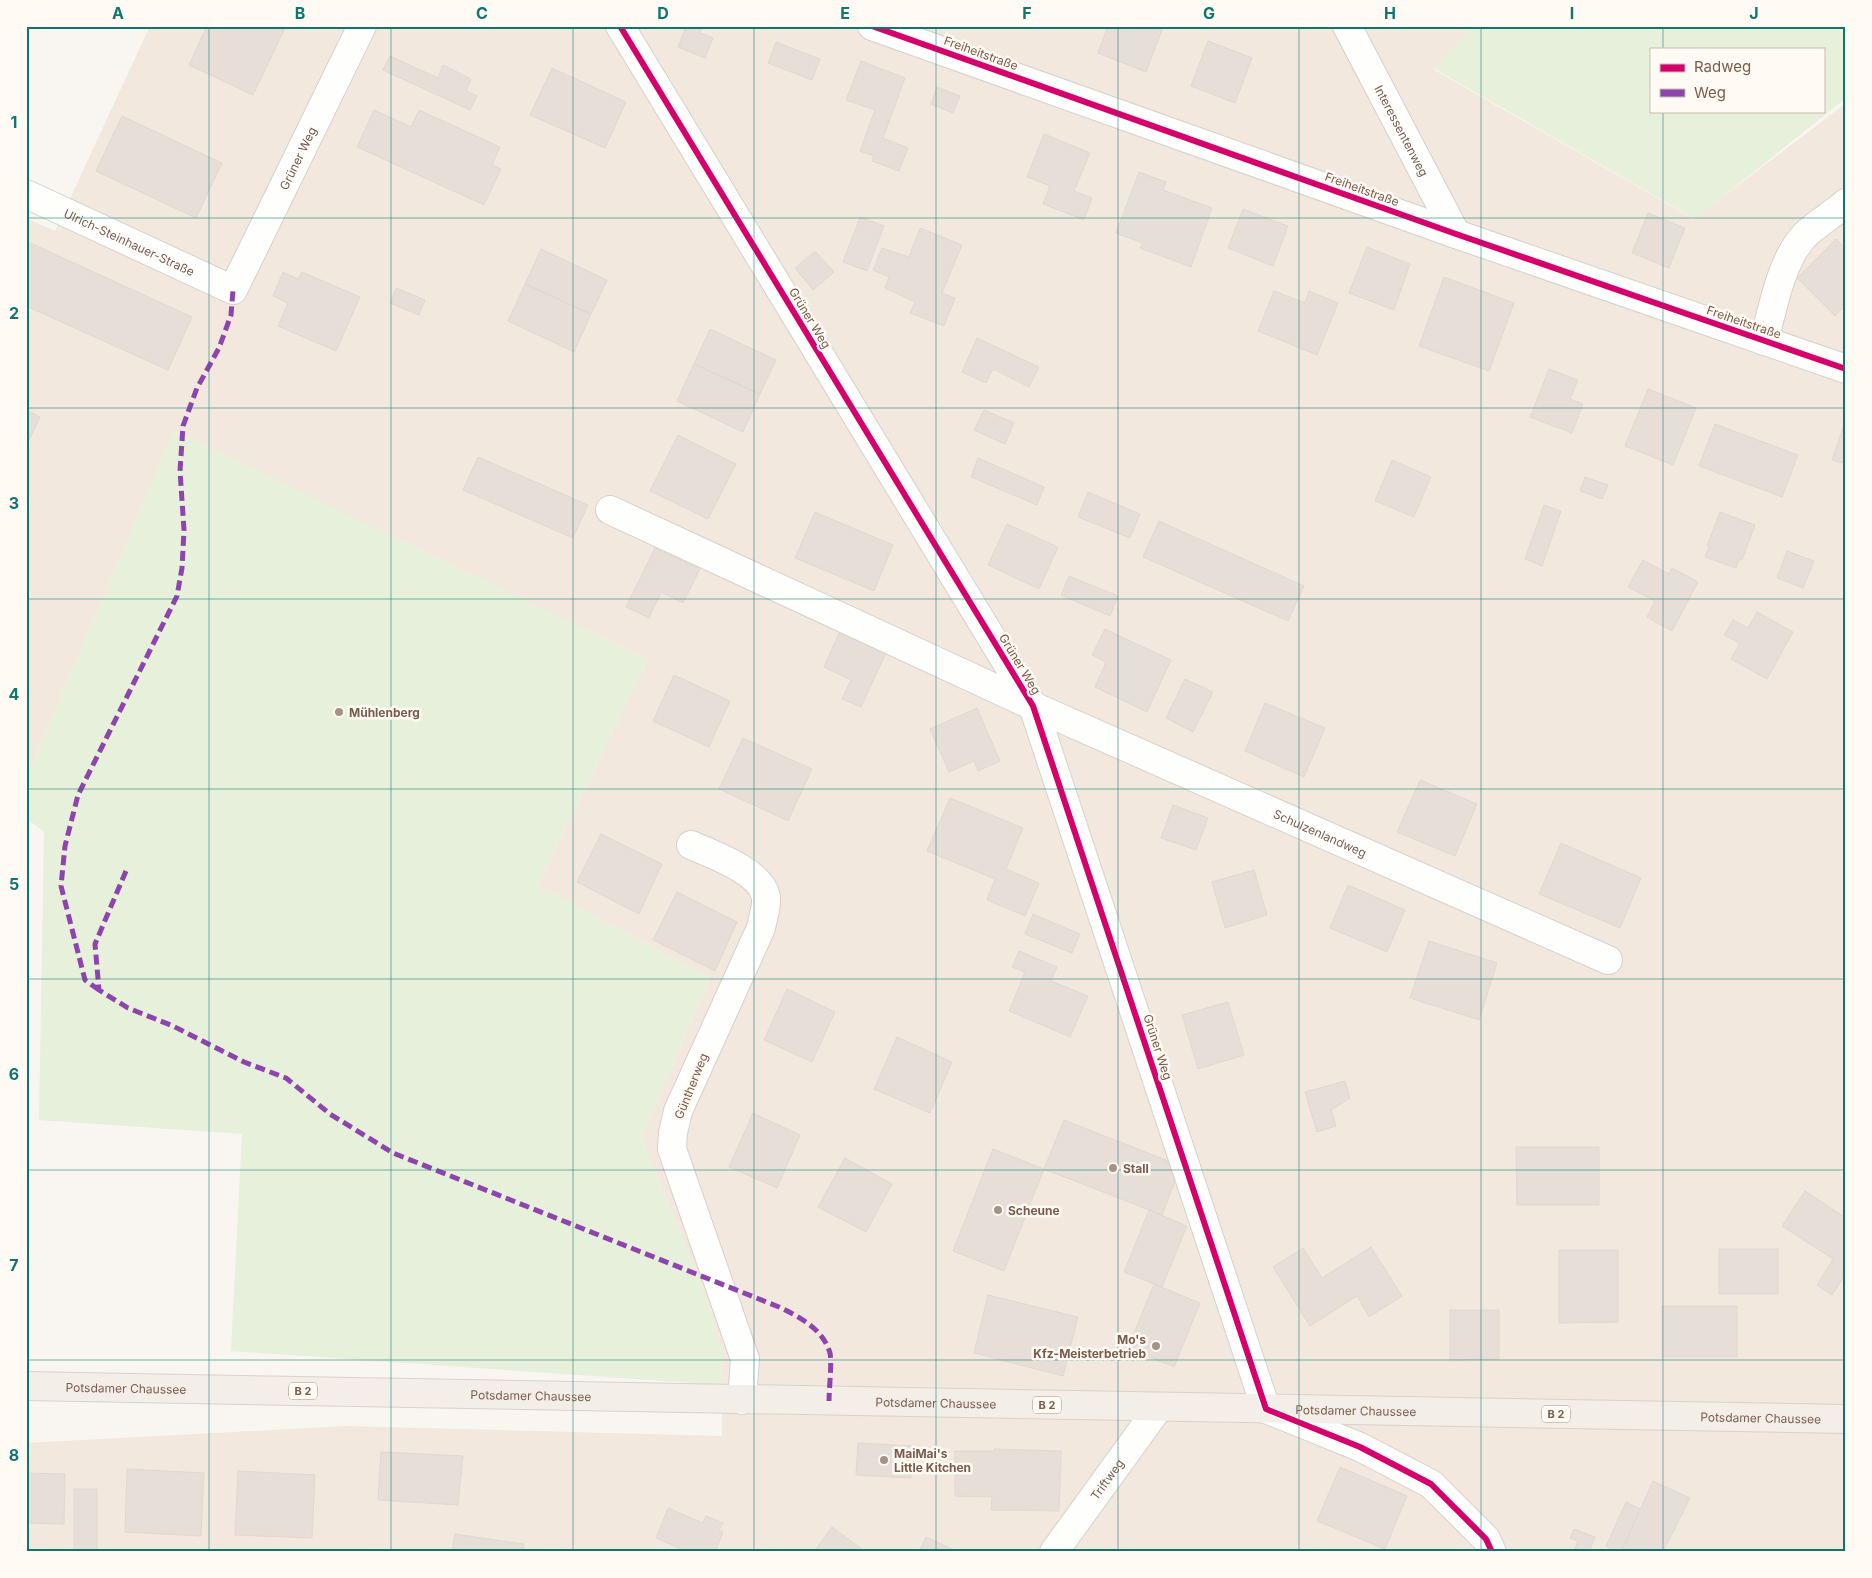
<svg xmlns="http://www.w3.org/2000/svg" width="1872" height="1578" viewBox="0 0 1872 1578" font-family="Inter,sans-serif">
	<style>
		.residential { fill: #f2e8de }
		.green { fill: #e7f0db; fill-rule: evenodd }
		.building { fill: #e6ded7; stroke: #e2d8d2 }
		.lines { fill: none; stroke-linecap: round; stroke-linejoin: round }
		.minor-casing { stroke: #d7d1cb; stroke-width: 30 }
		.major-casing { stroke: #dad1cc; stroke-width: 30 }
		.minor { stroke: #fefefd; stroke-width: 28 }
		.major { stroke: #f3eee8; stroke-width: 28 }
		.quiet { stroke: #8e44ad; stroke-width: 5; stroke-dasharray: 10 5; stroke-linecap: butt }
		.cycleway-casing { stroke: #fffaf3; stroke-width: 9 }
		.cycleway { stroke: #d6006c; stroke-width: 6 }
		.grid { fill: none; stroke: #0f766e; stroke-width: 1; stroke-opacity: 0.55 }
		.poi-dot { fill: #a69286; stroke: #fffaf3; stroke-width: 2 }
		.labels { text-anchor: middle; dominant-baseline: central; stroke-width: 5; stroke-linejoin: round; paint-order: stroke }
		.shield { fill: #fffaf3; stroke: #a28b7f; stroke-width: 1 }
		.shield-label { font-size: 11px; font-weight: bold; fill: #7a5c4d }
		.street-label { font-size: 12px; fill: #7a5c4d; stroke: #fffaf3 }
		.poi-label { font-size: 12px; font-weight: bold; fill: #7a5c4d; stroke: #fffaf3; text-anchor: start }
		.neatline { fill: none; stroke: #0f766e; stroke-width: 2 }
		.grid-label { font-size: 16px; text-anchor: middle; font-weight: bold; fill: #0f766e }
	</style>
	<rect width="100%" height="100%" fill="#f9f5f0"/>
	<path class="residential" d="M150 26H1474L1433 69 1694 219 1846 103V1552H26V1443L346 1426 722 1436 721 1349 706 1296 641 1138 710 978 537 885 648 660 174 431 26 778V218L55 231Z"/>
	<path class="green" d="M1474 26H1846V98L1695 219 1433 68ZM1651 49H1823V111H1651Z
		M174 430 648 660 537 885 710 978 641 1138 706 1296 721 1349 722 1385 231 1351 242 1134 39 1120 44 832 26 818V778Z"/>
	<path class="building" d="M207 26H286L253 95 189 65Z
		M686 26H702L700 33 713 38 705 58 678 47Z
		M1108 26H1152L1162 30 1146 72 1098 53Z
		M1208 41 1252 58 1235 103 1191 86Z
		M776 42 820 59 812 80 768 63Z
		M390 56 438 78 443 65 471 79 466 91 477 96 470 110 383 70Z
		M861 61 905 78 883 138 908 148 899 171 872 161 874 156 860 151 875 110 846 100Z
		M552 68 626 102 605 148 530 115Z
		M937 87 960 96 953 113 931 104Z
		M374 110 411 127 419 110 500 147 492 165 501 169 484 205 357 147Z
		M122 116 222 163 196 218 96 171Z
		M1044 134 1090 153 1074 191 1092 198 1084 220 1043 204 1050 186 1027 177Z
		M1139 172 1166 182 1163 190 1212 208 1191 267 1140 248 1143 243 1116 233Z
		M1243 209 1288 226 1273 266 1228 248Z
		M1648 213 1685 228 1669 268 1632 253Z
		M860 217 884 226 867 271 843 262Z
		M920 228 962 245 942 293 955 298 944 326 910 313 915 302 885 288 889 277 873 270 882 248 909 257Z
		M1836 239 1846 249V305L1835 316 1797 278Z
		M26 241 192 317 168 370 26 306Z
		M1367 247 1410 264 1394 310 1349 293Z
		M541 249 607 280 591 314 525 284Z
		M815 251 834 272 813 290 795 268Z
		M283 272 298 279 302 272 360 297 336 351 278 326 288 303 273 296Z
		M1444 277 1514 303 1489 371 1419 346Z
		M525 284 591 314 574 352 508 321Z
		M396 288 425 300 419 315 390 303Z
		M1274 291 1305 303 1309 291 1338 303 1317 355 1258 331Z
		M710 329 776 360 760 394 694 364Z
		M977 338 1039 367 1029 387 993 369 986 383 962 372Z
		M694 364 760 394 743 432 677 401Z
		M1549 369 1578 380 1570 399 1583 404 1572 433 1530 417Z
		M1648 389 1696 408 1673 465 1625 446Z
		M26 410 40 417 26 447Z
		M984 410 1014 423 1005 444 974 430Z
		M1846 419V464L1832 460Z
		M1715 424 1798 455 1782 497 1699 466Z
		M678 435 736 464 708 519 650 491Z
		M478 457 588 505 573 538 463 490Z
		M978 458 1044 487 1037 505 971 477Z
		M1392 460 1431 477 1414 517 1375 501Z
		M1585 477 1608 485 1602 499 1580 491Z
		M1088 492 1140 514 1130 538 1078 517Z
		M1544 505 1561 511 1542 566 1525 559Z
		M815 512 893 545 874 591 795 558Z
		M1720 512 1755 525 1742 560 1739 559 1736 568 1705 557 1709 547 1707 546Z
		M1159 521 1304 586 1288 621 1143 557Z
		M1007 524 1058 547 1039 589 988 565Z
		M655 548 700 569 683 603 661 592 649 618 626 607Z
		M1787 551 1814 561 1803 588 1777 578Z
		M1643 560 1669 574 1672 568 1698 582 1672 631 1647 617 1655 601 1628 587Z
		M1069 576 1118 596 1110 616 1061 595Z
		M1757 612 1793 632 1767 679 1731 659 1740 643 1724 635 1733 620 1748 628Z
		M1105 629 1171 660 1147 712 1095 687 1106 662 1092 655Z
		M840 631 886 653 861 707 842 699 851 680 824 667Z
		M674 675 730 701 709 747 653 721Z
		M1185 679 1213 692 1193 732 1166 718Z
		M1265 703 1325 728 1304 777 1245 751Z
		M977 708 1000 761 978 771 974 761 949 772 930 729Z
		M743 738 812 769 788 821 719 789Z
		M1420 780 1477 804 1455 856 1397 832Z
		M950 798 1023 828 1006 869 1039 883 1025 916 987 900 995 879 927 851Z
		M1173 805 1208 818 1196 850 1161 838Z
		M601 834 662 864 639 914 577 882Z
		M1561 843 1641 878 1620 928 1539 894Z
		M1254 870 1267 915 1225 928 1212 882Z
		M1348 885 1405 910 1387 952 1330 928Z
		M677 892 737 922 715 971 653 940Z
		M1033 914 1080 934 1072 953 1025 934Z
		M1429 941 1497 963 1479 1020 1410 998Z
		M1019 951 1057 967 1051 981 1088 996 1070 1037 1009 1011 1025 972 1012 967Z
		M787 989 835 1012 812 1062 764 1040Z
		M1228 1002 1244 1055 1198 1069 1182 1015Z
		M897 1037 952 1062 930 1113 874 1089Z
		M1345 1081 1350 1098 1331 1110 1336 1126 1317 1132 1305 1092Z
		M753 1113 800 1135 777 1188 729 1167Z
		M1064 1120 1181 1166 1162 1215 1044 1169Z
		M1516 1147H1599V1205H1517Z
		M993 1149 1044 1169 1004 1271 953 1251Z
		M845 1158 892 1184 866 1232 818 1207Z
		M1805 1191 1846 1218V1273L1832 1295 1817 1285 1833 1259 1782 1226Z
		M1149 1210 1187 1226 1162 1287 1124 1272Z
		M1371 1247 1402 1296 1369 1317 1357 1296 1310 1326 1273 1267 1303 1248 1322 1278Z
		M1719 1249H1778V1294H1719Z
		M1559 1250H1618V1322L1559 1323Z
		M1154 1284 1200 1303 1174 1367 1128 1348Z
		M988 1295 1078 1317 1063 1376 974 1353Z
		M1662 1306H1737V1357H1662Z
		M1450 1310H1499V1359L1450 1360Z
		M858 1443 912 1446 911 1478 856 1475Z
		M994 1449 1061 1451 1059 1511 991 1510 992 1497 955 1496V1451H994Z
		M381 1452 463 1456 458 1505 378 1500Z
		M1340 1467 1407 1496 1385 1549 1317 1521Z
		M127 1469 204 1473 201 1536 125 1532Z
		M238 1471 315 1475 312 1538 235 1535Z
		M26 1473 65 1474 64 1524 26 1523Z
		M1653 1481 1690 1498 1663 1552H1621Z
		M74 1489H97V1552H74Z
		M1626 1502 1640 1509 1621 1552H1617L1606 1546Z
		M668 1508 703 1523 706 1516 723 1523 719 1530 723 1532 715 1552H688L656 1538Z
		M832 1527 866 1552H814Z
		M1574 1529 1595 1537 1589 1552H1574L1578 1541 1570 1538Z
		M455 1534 524 1544 523 1552H452Z
		M926 1537 958 1552H919Z"/>
	<g class="lines">
		<defs>
			<g id="minor">
				<path d="M620 26 1033 706 1266 1409 1360 1447 1431 1484 1486 1539 1492 1552"/>
				<path d="M872 26 1456 234 1846 369"/>
				<path id="s1" d="M1347 26 1456 234"/>
				<path id="s2" d="M26 194 233 290 362 26"/>
				<path d="M1764 341C1773 308 1781 259 1806 234 1818 223 1833 214 1846 203"/>
				<path id="s3" d="M610 510 1033 706 1608 960"/>
				<path d="M691 845C713 855 761 871 766 897 767 906 763 918 761 928L678 1111 673 1133 672 1149 745 1359 742 1400"/>
				<path id="s4" d="M1054 1552 1159 1407"/>
			</g>
			<g id="major">
				<path id="s5" d="M26 1386 1846 1419"/>
			</g>
		</defs>
		<use href="#minor" class="minor-casing"/>
		<use href="#major" class="major-casing"/>
		<use href="#minor" class="minor"/>
		<use href="#major" class="major"/>
		<path class="quiet" d="M126 871 95 944 99 990 128 1008 173 1026 244 1062 286 1078 330 1114 393 1153 779 1307C800 1317 823 1329 830 1353 832 1364 829 1389 829 1401
			M99 990 85 980 61 886 65 846 78 795 177 596 182 568 184 530 180 471 183 426 197 388 219 348 231 315 233 290"/>
		<defs>
			<path id="cycleway" d="M620 26 1033 706 1266 1409 1360 1447 1431 1484 1486 1539 1492 1552
				M872 26 1456 234 1846 369"/>
		</defs>
		<use href="#cycleway" class="cycleway-casing"/>
		<use href="#cycleway" class="cycleway"/>
	</g>
	<path class="grid" d="M209 26V1552M391 26V1552M573 26V1552M754 26V1552M936 26V1552M1118 26V1552M1299 26V1552M1481 26V1552M1663 26V49M1663 111V1552M26 218H1846M26 408H1846M26 599H1846M26 789H1846M26 979H1846M26 1170H1846M26 1360H1846"/>
	<g class="poi-dot">
		<circle cx="339" cy="712" r="5"/>
		<circle cx="1113" cy="1168" r="5"/>
		<circle cx="998" cy="1210" r="5"/>
		<circle cx="1156" cy="1346" r="5"/>
		<circle cx="884" cy="1460" r="5"/>
	</g>
	<g class="labels">
		<g class="shield">
			<rect x="289" y="1382.5" width="28" height="17" rx="4"/>
			<rect x="1033" y="1396.5" width="28" height="17" rx="4"/>
			<rect x="1542" y="1405.5" width="28" height="17" rx="4"/>
		</g>
		<g class="shield-label">
			<text x="303" y="1391">B 2</text>
			<text x="1047" y="1405">B 2</text>
			<text x="1556" y="1414">B 2</text>
		</g>
		<g class="street-label">
			<text transform="translate(981 53) rotate(20)">Freiheitstraße</text>
			<text stroke="none"><textPath href="#s1" startOffset="118">Interessentenweg</textPath></text>
			<text stroke="none"><textPath href="#s2" startOffset="375">Grüner Weg</textPath></text>
			<text transform="translate(1362 189) rotate(20)">Freiheitstraße</text>
			<text stroke="none"><textPath href="#s2" startOffset="114">Ulrich-Steinhauer-Straße</textPath></text>
			<text transform="translate(810 318) rotate(59)">Grüner Weg</text>
			<text transform="translate(1744 322) rotate(19)">Freiheitstraße</text>
			<text transform="translate(1020 664) rotate(59)">Grüner Weg</text>
			<text stroke="none"><textPath href="#s3" startOffset="780">Schulzenlandweg</textPath></text>
			<text transform="translate(1158 1047) rotate(72)">Grüner Weg</text>
			<text transform="translate(691 1086) rotate(-68)">Güntherweg</text>
			<text stroke="none"><textPath href="#s5" startOffset="100">Potsdamer Chaussee</textPath></text>
			<text stroke="none"><textPath href="#s5" startOffset="505">Potsdamer Chaussee</textPath></text>
			<text stroke="none"><textPath href="#s5" startOffset="910">Potsdamer Chaussee</textPath></text>
			<text stroke="none"><textPath href="#s5" startOffset="1330">Potsdamer Chaussee</textPath></text>
			<text stroke="none"><textPath href="#s5" startOffset="1735">Potsdamer Chaussee</textPath></text>
			<text stroke="none"><textPath href="#s4" startOffset="90">Triftweg</textPath></text>
		</g>
		<g class="poi-label">
			<text x="349" y="712">Mühlenberg</text>
			<text x="1123" y="1168">Stall</text>
			<text x="1008" y="1210">Scheune</text>
			<text x="1146" y="1339" text-anchor="end">Mo's<tspan x="1146" dy="14">Kfz-Meisterbetrieb</tspan></text>
			<text x="894" y="1453">MaiMai's<tspan x="894" dy="14">Little Kitchen</tspan></text>
		</g>
	</g>
	<rect width="1872" height="1578" fill="none" stroke="#fffaf3" stroke-width="55"/>
	<rect x="1650" y="48" width="175" height="65" fill="#fffaf3" stroke="#cabbb1"/>
	<rect x="1660" y="64" width="25" height="8" fill="#d6006c" stroke="#cabbb1"/>
	<text x="1694" y="72" font-size="15" fill="#7a5c4d">Radweg</text>
	<rect x="1660" y="89" width="25" height="8" fill="#8e44ad" stroke="#cabbb1"/>
	<text x="1694" y="98" font-size="15" fill="#7a5c4d">Weg</text>
	<rect x="28" y="28" width="1816" height="1522" class="neatline"/>
	<g class="grid-label">
		<text x="118" y="19">A</text>
		<text x="300" y="19">B</text>
		<text x="482" y="19">C</text>
		<text x="663" y="19">D</text>
		<text x="845" y="19">E</text>
		<text x="1027" y="19">F</text>
		<text x="1209" y="19">G</text>
		<text x="1390" y="19">H</text>
		<text x="1572" y="19">I</text>
		<text x="1754" y="19">J</text>
		<text x="14" y="128">1</text>
		<text x="14" y="319">2</text>
		<text x="14" y="509">3</text>
		<text x="14" y="700">4</text>
		<text x="14" y="890">5</text>
		<text x="14" y="1080">6</text>
		<text x="14" y="1271">7</text>
		<text x="14" y="1461">8</text>
	</g>
</svg>
